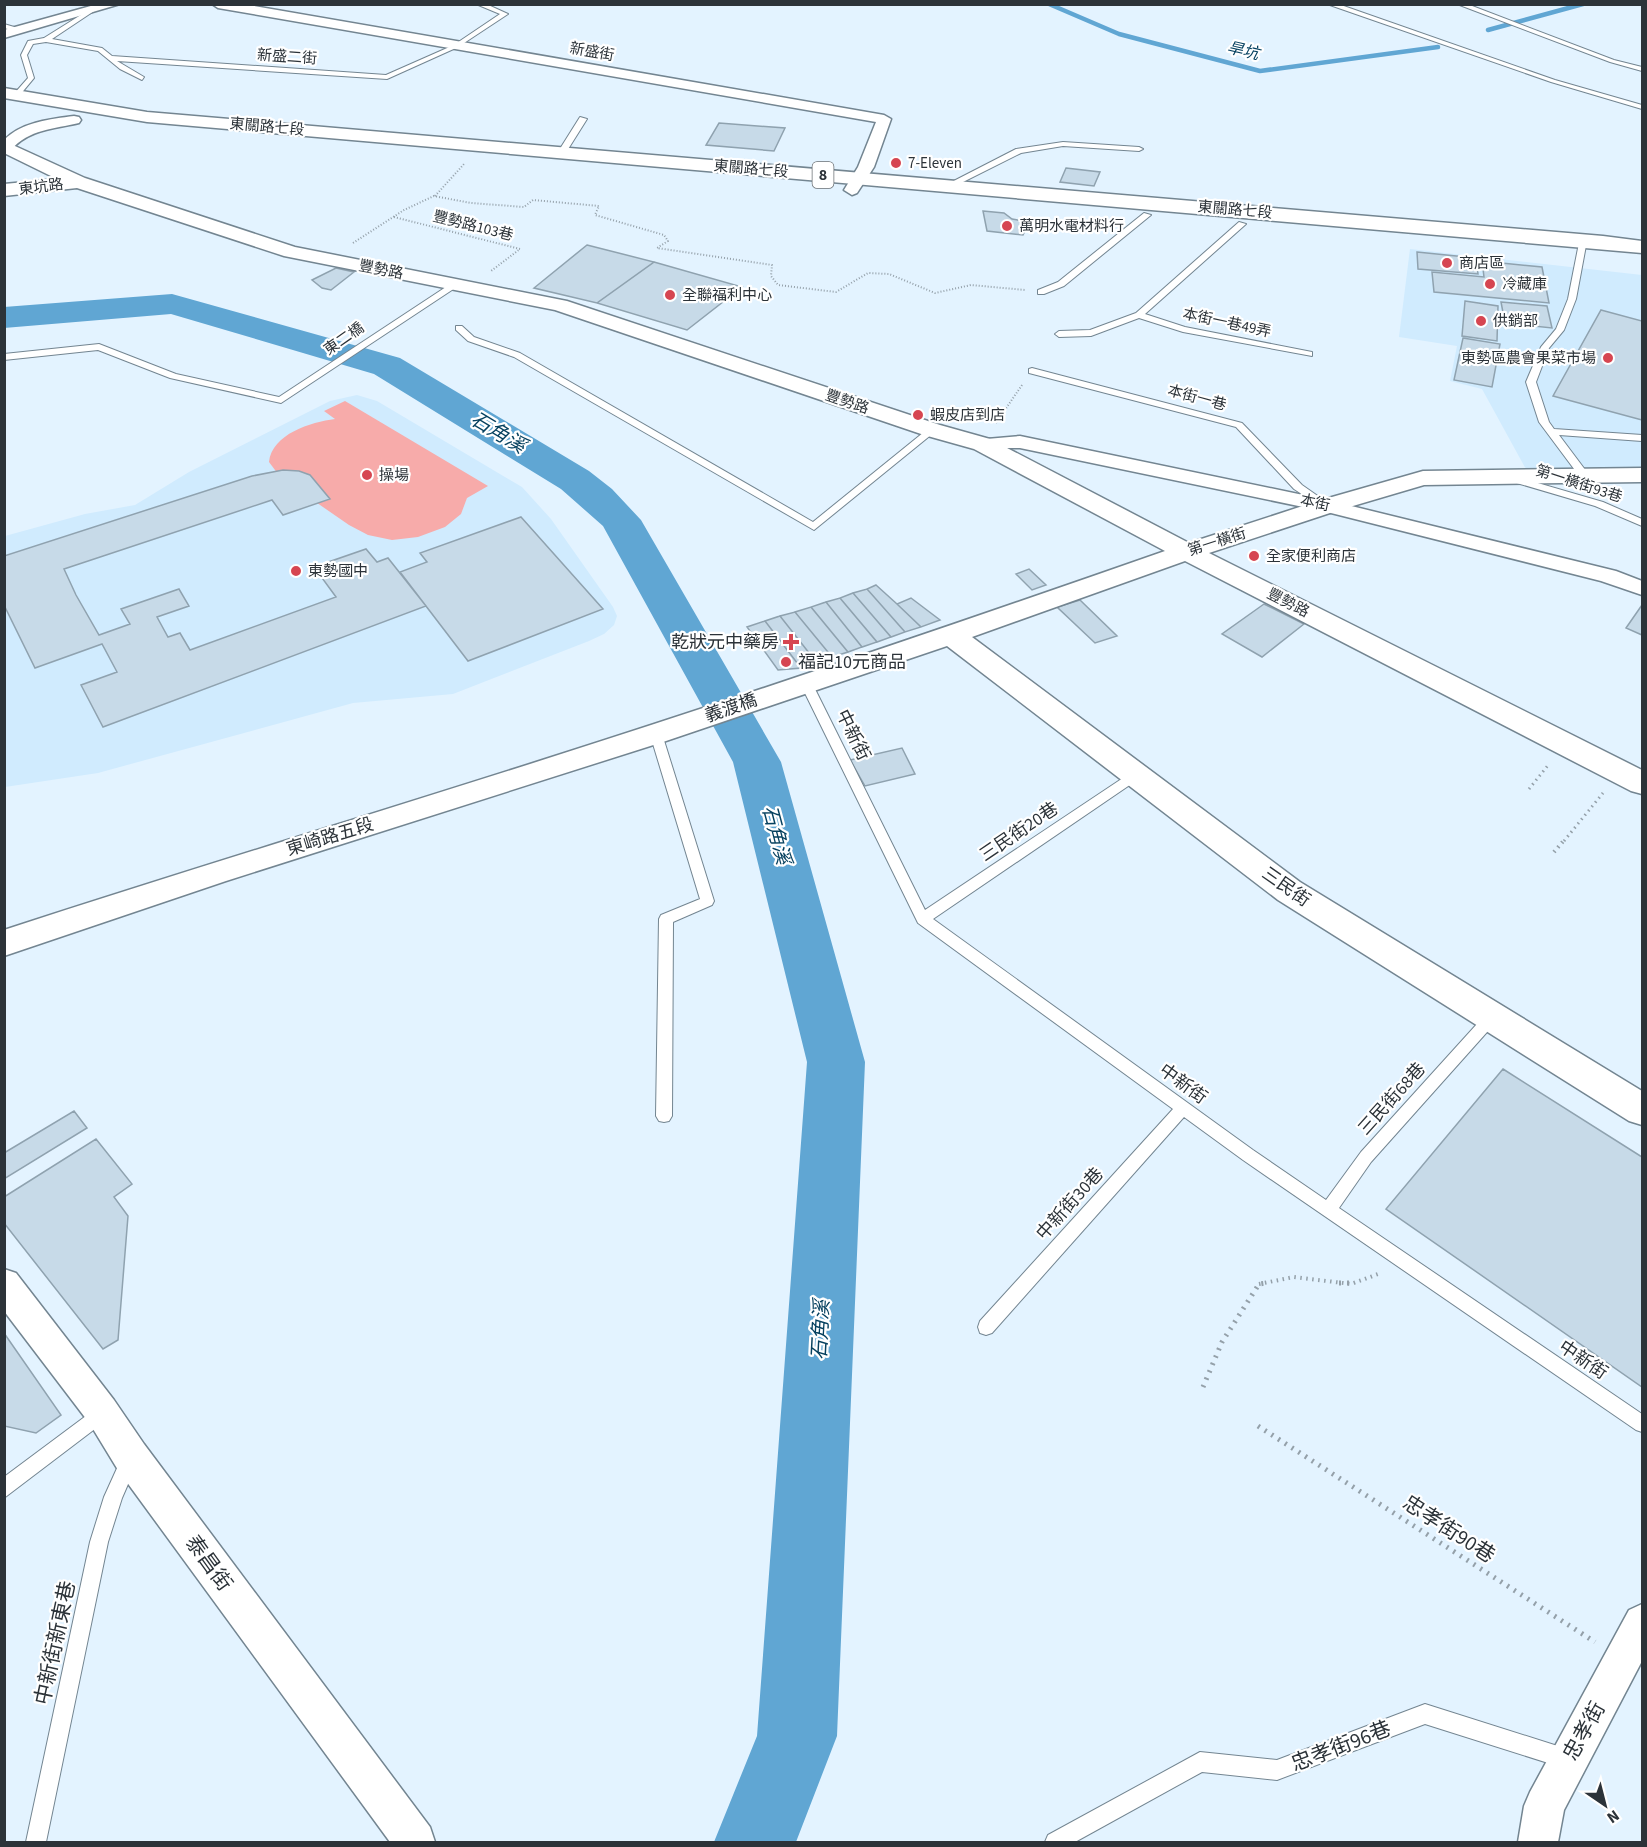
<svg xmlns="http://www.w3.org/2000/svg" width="1647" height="1847" viewBox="0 0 1647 1847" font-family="'Source Sans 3','Noto Sans TC',sans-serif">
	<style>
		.built { fill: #d0ebfe }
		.green { fill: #f7abaa }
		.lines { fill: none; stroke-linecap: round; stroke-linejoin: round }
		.stream { stroke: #60a6d3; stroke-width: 4.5 }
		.river { fill: #60a6d3; fill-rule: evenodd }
		.building { fill: #c7dae8; stroke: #8fa2af; stroke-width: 1.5 }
		.service-casing { stroke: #738591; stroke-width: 2 }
		.minor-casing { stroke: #738591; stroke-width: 3 }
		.tertiary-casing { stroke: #738591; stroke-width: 3 }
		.primary-casing { stroke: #738591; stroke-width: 3 }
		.path-far3 { stroke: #94a0a9; stroke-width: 2; stroke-dasharray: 1 2; stroke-linecap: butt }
		.path-far2 { stroke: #94a0a9; stroke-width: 3; stroke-dasharray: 1.5 4; stroke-linecap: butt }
		.path-far1 { stroke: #94a0a9; stroke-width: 4; stroke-dasharray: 1.5 4.5; stroke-linecap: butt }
		.path { stroke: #94a0a9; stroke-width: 5; stroke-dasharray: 2 6; stroke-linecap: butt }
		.service { fill: #fff; fill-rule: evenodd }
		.minor { fill: #fff; fill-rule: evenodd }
		.tertiary { fill: #fff; fill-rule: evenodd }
		.primary { fill: #fff; fill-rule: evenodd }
		.poi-dot { fill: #d64651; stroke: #fff; stroke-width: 2 }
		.labels { text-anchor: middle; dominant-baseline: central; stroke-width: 4.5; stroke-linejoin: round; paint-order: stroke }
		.far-street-label { font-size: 15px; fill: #2c3339; stroke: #fff }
		.far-poi-label { font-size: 15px; fill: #2c3339; stroke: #fff; text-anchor: start }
		.far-water-label { font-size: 16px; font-style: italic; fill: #06415f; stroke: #fff }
		.shield { fill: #fff; stroke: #6b7074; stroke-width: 1.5 }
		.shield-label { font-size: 16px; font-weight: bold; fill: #2c3339 }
		.poi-label { font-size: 18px; fill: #2c3339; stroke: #fff; text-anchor: end }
		.street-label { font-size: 18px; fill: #2c3339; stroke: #fff }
		.water-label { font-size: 20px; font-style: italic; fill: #06415f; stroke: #fff }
		.near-street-label { font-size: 21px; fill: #2c3339; stroke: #fff }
	</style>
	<rect width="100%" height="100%" fill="#e3f3ff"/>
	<path class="built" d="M1410 249 1642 275V469L1527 471 1482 389 1450 381 1457 346 1399 337Z
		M357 395 377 401 522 487 551 519 613 607 617 616 614 625 604 634 589 641 453 694 353 703 98 773 5 787V536L85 514 135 505 189 472 330 401Z"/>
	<path class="green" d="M345 401 488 486 467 498 461 514 445 527 418 537 392 540 368 535 349 525 281 478 269 462C272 434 311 422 335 419L324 411Z"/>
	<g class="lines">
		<path class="stream" d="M1049 4 1119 34 1260 71 1438 47
			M1488 30 1583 4"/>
		<path class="river" d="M172 294 400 358 589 471 612 489 641 520 781 762 865 1062 837 1736 796 1842H714L757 1736 807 1062 733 762 603 526 561 489 374 374 171 314 4 328V307Z"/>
	</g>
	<path class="building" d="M719 123 785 128 774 151 706 145Z
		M1066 168 1100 172 1094 186 1060 182Z
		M983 211 1004 213 1012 219 1029 222 1023 235 987 231Z
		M587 245 654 262 597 303 534 288Z
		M1417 252 1476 258 1478 274 1418 269Z
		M1482 261 1542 267 1549 303 1434 292 1432 272 1484 277Z
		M654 262 742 287 687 330 597 303Z
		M336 268 354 272 331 290 322 288 312 280Z
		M1465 301 1498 306 1497 341 1462 336Z
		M1501 302 1547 306 1552 328 1505 323Z
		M1601 310 1642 321V420L1553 396Z
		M1463 338 1500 344 1492 387 1454 380Z
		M283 470 299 471 310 475 330 499 283 515 272 500 64 569 76 595 99 635 130 624 121 609 179 589 189 606 157 617 168 637 180 633 190 650 336 597 314 567 366 549 377 562 388 558 426 606 103 727 81 685 117 672 102 644 35 668 4 605V556L252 476Z
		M521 517 603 609 468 661 400 572 427 562 420 553Z
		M1029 569 1046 585 1032 590 1016 574Z
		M876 585 897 604 921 627 905 632 867 589Z
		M867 589 905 632 891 637 853 593Z
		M853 593 891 637 877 642 840 598Z
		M840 598 877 642 862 647 826 602Z
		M911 598 940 620 921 627 897 604Z
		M1080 600 1117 636 1095 643 1057 607Z
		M826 602 862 647 848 652 811 607Z
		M1264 604 1304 624 1262 657 1222 634Z
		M1642 605V635L1626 628Z
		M811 607 848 652 832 657 795 612Z
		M795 612 832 657 817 663 780 616Z
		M780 616 817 663 801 668 765 621Z
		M765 621 801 668 778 670 747 627Z
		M902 748 915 774 865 786 850 760Z
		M1503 1069 1642 1157V1387L1386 1209Z
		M74 1111 87 1128 4 1179V1153Z
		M96 1139 132 1184 114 1197 128 1216 118 1340 103 1349 4 1223V1197Z
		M4 1333 61 1415 36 1433 4 1426Z"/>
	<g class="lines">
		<defs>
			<path id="service" d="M476 4H486L508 14 458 47 387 79 117 61 144 77 142 80 120 69 98 51 46 42 33 44 27 55 34 78 19 96 13 95 28 78 21 55 28 41 44 38 92 8 94 11 52 39 102 48 112 56 386 75 454 45 500 14Z
				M1327 4H1338L1555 80 1642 105V109L1551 82Z
				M1457 4H1467L1614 60 1642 67V71L1610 62Z
				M4 24 21 29 22 30 19 32 4 28Z
				M580 117 587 119 565 154H559L558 152Z
				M1063 142 1139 147 1143 149 1139 151 1063 146 1021 153 951 188 944 186 1016 149Z
				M1144 213 1151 215 1064 286 1044 294H1038V290L1058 282Z
				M1239 222 1246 224 1145 314 1185 327 1312 352V356L1183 332 1139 318 1091 336 1059 337 1055 334 1059 331 1090 330 1136 313Z
				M1580 238 1587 240 1576 299 1564 330 1549 348 1536 382 1549 422 1554 429 1642 435V441L1559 435 1589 475 1584 478 1580 477 1539 422 1526 382 1541 347 1556 329 1568 299Z
				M455 281 459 284 458 286 281 403 170 378 98 350 4 360V354L99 344 176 374 279 397Z
				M456 326H462L474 337 520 353 813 522 929 428 937 430 814 530 514 357 468 341 456 330Z
				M1032 368 1242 423 1302 485 1332 506 1331 508H1323L1294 489 1236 427 1029 373V369Z
				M1514 476 1603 502 1642 519V526L1595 506 1510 481 1509 479Z
				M806 679 812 683 925 910 1132 772H1140L1142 775 1140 778 933 919 1253 1150 1326 1200 1361 1152 1486 1014H1496L1498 1018 1496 1022 1371 1162 1339 1208 1642 1414V1432L1636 1430 1243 1160 1184 1117 992 1333 986 1335 980 1333 978 1327 980 1321 1173 1109 918 923 800 683Z
				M656 730 662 734 714 901 712 905 673 922 672 1116 669 1121 664 1122 659 1121 656 1116 659 919 661 915 700 899 650 734Z
				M102 1404 108 1407 111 1413 108 1419 4 1498V1477Z
				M129 1452 135 1455 138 1461 122 1498 108 1542 46 1842H26L90 1542 104 1497 123 1455Z
				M1425 1704 1567 1749 1574 1752 1577 1759 1574 1766 1567 1769 1425 1724 1277 1780 1202 1772 1075 1842H1045L1048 1835 1200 1752 1277 1760Z"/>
			<path id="minor" d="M98 4H120L4 38V30Z
				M212 4H243L884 115 891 119 874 167 857 193 852 195 844 190 858 167 876 122 218 8Z
				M74 116 79 117 81 120 79 123C54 129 29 129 11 150L4 151V140C22 122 50 119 74 116Z
				M1020 436 1327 500 1616 571 1642 581V595L1601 581 1327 512 1020 448H975L972 444 975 440Z
				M4 1269 16 1273 114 1400 144 1444 430 1827 435 1842H390L118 1470 90 1424 4 1311Z
				M1642 1604V1661L1564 1810 1558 1842H1518L1524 1806 1530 1792 1629 1610Z"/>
			<path id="tertiary" d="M4 141 85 178 295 247 567 301 940 425 990 439 1189 543 1318 501 1423 471 1642 468V482L1424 485 1336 511 1209 553 1642 770V794L1631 791 1185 561 972 637 1300 882 1642 1091V1125L1629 1121 1278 900 947 646 666 741 226 881 4 956V930C218 860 434 796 648 726 821 670 993 611 1165 551L974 449 924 435 555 310 284 256 77 188 4 196V184L57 179 4 153Z"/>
			<path id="primary" d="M4 88 147 112 1603 236 1642 241V253L147 122 4 98Z"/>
		</defs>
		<use href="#service" class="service-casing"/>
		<use href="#minor" class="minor-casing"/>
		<use href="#tertiary" class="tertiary-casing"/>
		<use href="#primary" class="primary-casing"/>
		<path class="path-far3" d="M435 196 464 164
			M394 217 520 249 491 271
			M353 243 404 210 434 196 471 203 524 207 533 200 599 206 595 215 664 235 668 241 657 248 772 265 771 276 778 285 836 292 868 273 889 274 935 293 971 285 1025 290
			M996 423 1022 385"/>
		<path class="path-far2" d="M1529 789 1549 764
			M1564 841 1603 793"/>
		<path class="path-far1" d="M1554 852 1565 839
			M1259 1284 1294 1277 1351 1284 1381 1273"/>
		<path class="path" d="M1339 1283H1355
			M1203 1387 1222 1342 1259 1284 1266 1283
			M1258 1426 1595 1642"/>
		<use href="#service" class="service"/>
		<use href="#minor" class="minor"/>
		<use href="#tertiary" class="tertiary"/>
		<use href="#primary" class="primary"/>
	</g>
	<g class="poi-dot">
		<circle cx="896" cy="163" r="6"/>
		<circle cx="1007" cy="226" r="6"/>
		<circle cx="1447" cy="263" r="6"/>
		<circle cx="1490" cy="284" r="6"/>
		<circle cx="670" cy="295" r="6"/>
		<circle cx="1481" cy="321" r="6"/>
		<circle cx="1608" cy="358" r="6"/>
		<circle cx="918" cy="415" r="6"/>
		<circle cx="367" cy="475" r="6"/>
		<circle cx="1254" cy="556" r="6"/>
		<circle cx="296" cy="571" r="6"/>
		<path d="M788 633h6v6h6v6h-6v6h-6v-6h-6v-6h6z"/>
		<circle cx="786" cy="662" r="6"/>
	</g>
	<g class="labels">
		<g class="far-street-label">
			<text transform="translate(592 52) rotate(10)">新盛街</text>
			<text transform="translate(287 57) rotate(4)">新盛二街</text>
			<text transform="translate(267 127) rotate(5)">東關路七段</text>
			<text transform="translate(751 169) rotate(5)">東關路七段</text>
			<text transform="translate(41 187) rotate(-7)">東坑路</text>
			<text transform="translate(1235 210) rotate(5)">東關路七段</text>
			<text transform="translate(473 226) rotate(14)">豐勢路103巷</text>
			<text transform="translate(381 270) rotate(11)">豐勢路</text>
			<text transform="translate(1227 323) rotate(12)">本街一巷49弄</text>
			<text transform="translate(344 339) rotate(-35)">東二橋</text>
			<text transform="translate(1197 398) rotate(15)">本街一巷</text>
			<text transform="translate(847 402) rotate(19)">豐勢路</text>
			<text transform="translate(1579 484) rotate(18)">第一橫街93巷</text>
			<text transform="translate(1315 503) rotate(12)">本街</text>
			<text transform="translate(1217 542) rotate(-18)">第一橫街</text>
			<text transform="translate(1288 603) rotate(27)">豐勢路</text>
		</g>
		<g class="far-poi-label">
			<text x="908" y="163">7-Eleven</text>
			<text x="1019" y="226">萬明水電材料行</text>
			<text x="1459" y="263">商店區</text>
			<text x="1502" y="284">冷藏庫</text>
			<text x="682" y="295">全聯福利中心</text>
			<text x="1493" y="321">供銷部</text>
			<text x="1596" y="358" text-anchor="end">東勢區農會果菜市場</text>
			<text x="930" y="415">蝦皮店到店</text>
			<text x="379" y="475">操場</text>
			<text x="1266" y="556">全家便利商店</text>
			<text x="308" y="571">東勢國中</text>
		</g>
		<g class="far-water-label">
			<text transform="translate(1243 51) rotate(13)">旱坑</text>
		</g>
		<rect class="shield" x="812.5" y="162" width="21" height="26" rx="4.5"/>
		<g class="shield-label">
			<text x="823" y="175">8</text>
		</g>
		<g class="poi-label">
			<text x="779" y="642">乾狀元中藥房</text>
			<text x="798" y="662" text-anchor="start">福記10元商品</text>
		</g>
		<g class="street-label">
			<text transform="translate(731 708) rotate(-19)">義渡橋</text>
			<text transform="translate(853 735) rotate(64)">中新街</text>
			<text transform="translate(1019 832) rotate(-34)">三民街20巷</text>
			<text transform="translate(330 837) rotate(-17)">東崎路五段</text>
			<text transform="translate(1286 887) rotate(35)">三民街</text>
			<text transform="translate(1183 1084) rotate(36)">中新街</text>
			<text transform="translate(1392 1099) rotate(-48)">三民街68巷</text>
			<text transform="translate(1070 1204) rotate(-48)">中新街30巷</text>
			<text transform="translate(1583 1360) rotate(34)">中新街</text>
		</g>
		<g class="water-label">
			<text transform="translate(498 433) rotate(31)">石角溪</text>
			<text transform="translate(776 835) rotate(75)">石角溪</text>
			<text transform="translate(821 1330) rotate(-87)">石角溪</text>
		</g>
		<g class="near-street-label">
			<text transform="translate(1449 1529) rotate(33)">忠孝街90巷</text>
			<text transform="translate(209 1563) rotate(54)">泰昌街</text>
			<text transform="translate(55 1643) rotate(-78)">中新街新東巷</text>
			<text transform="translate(1584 1731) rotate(-61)">忠孝街</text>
			<text transform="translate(1341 1746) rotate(-21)">忠孝街96巷</text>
		</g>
	</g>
	<rect width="1647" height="1847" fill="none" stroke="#2c3339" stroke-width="12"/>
	<g transform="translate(1605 1805) rotate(145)" stroke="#ffffff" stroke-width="4.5" paint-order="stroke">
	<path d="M0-4.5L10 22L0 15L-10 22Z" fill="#2c3339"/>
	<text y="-9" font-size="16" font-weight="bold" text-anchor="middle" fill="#2c3339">N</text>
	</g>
</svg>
